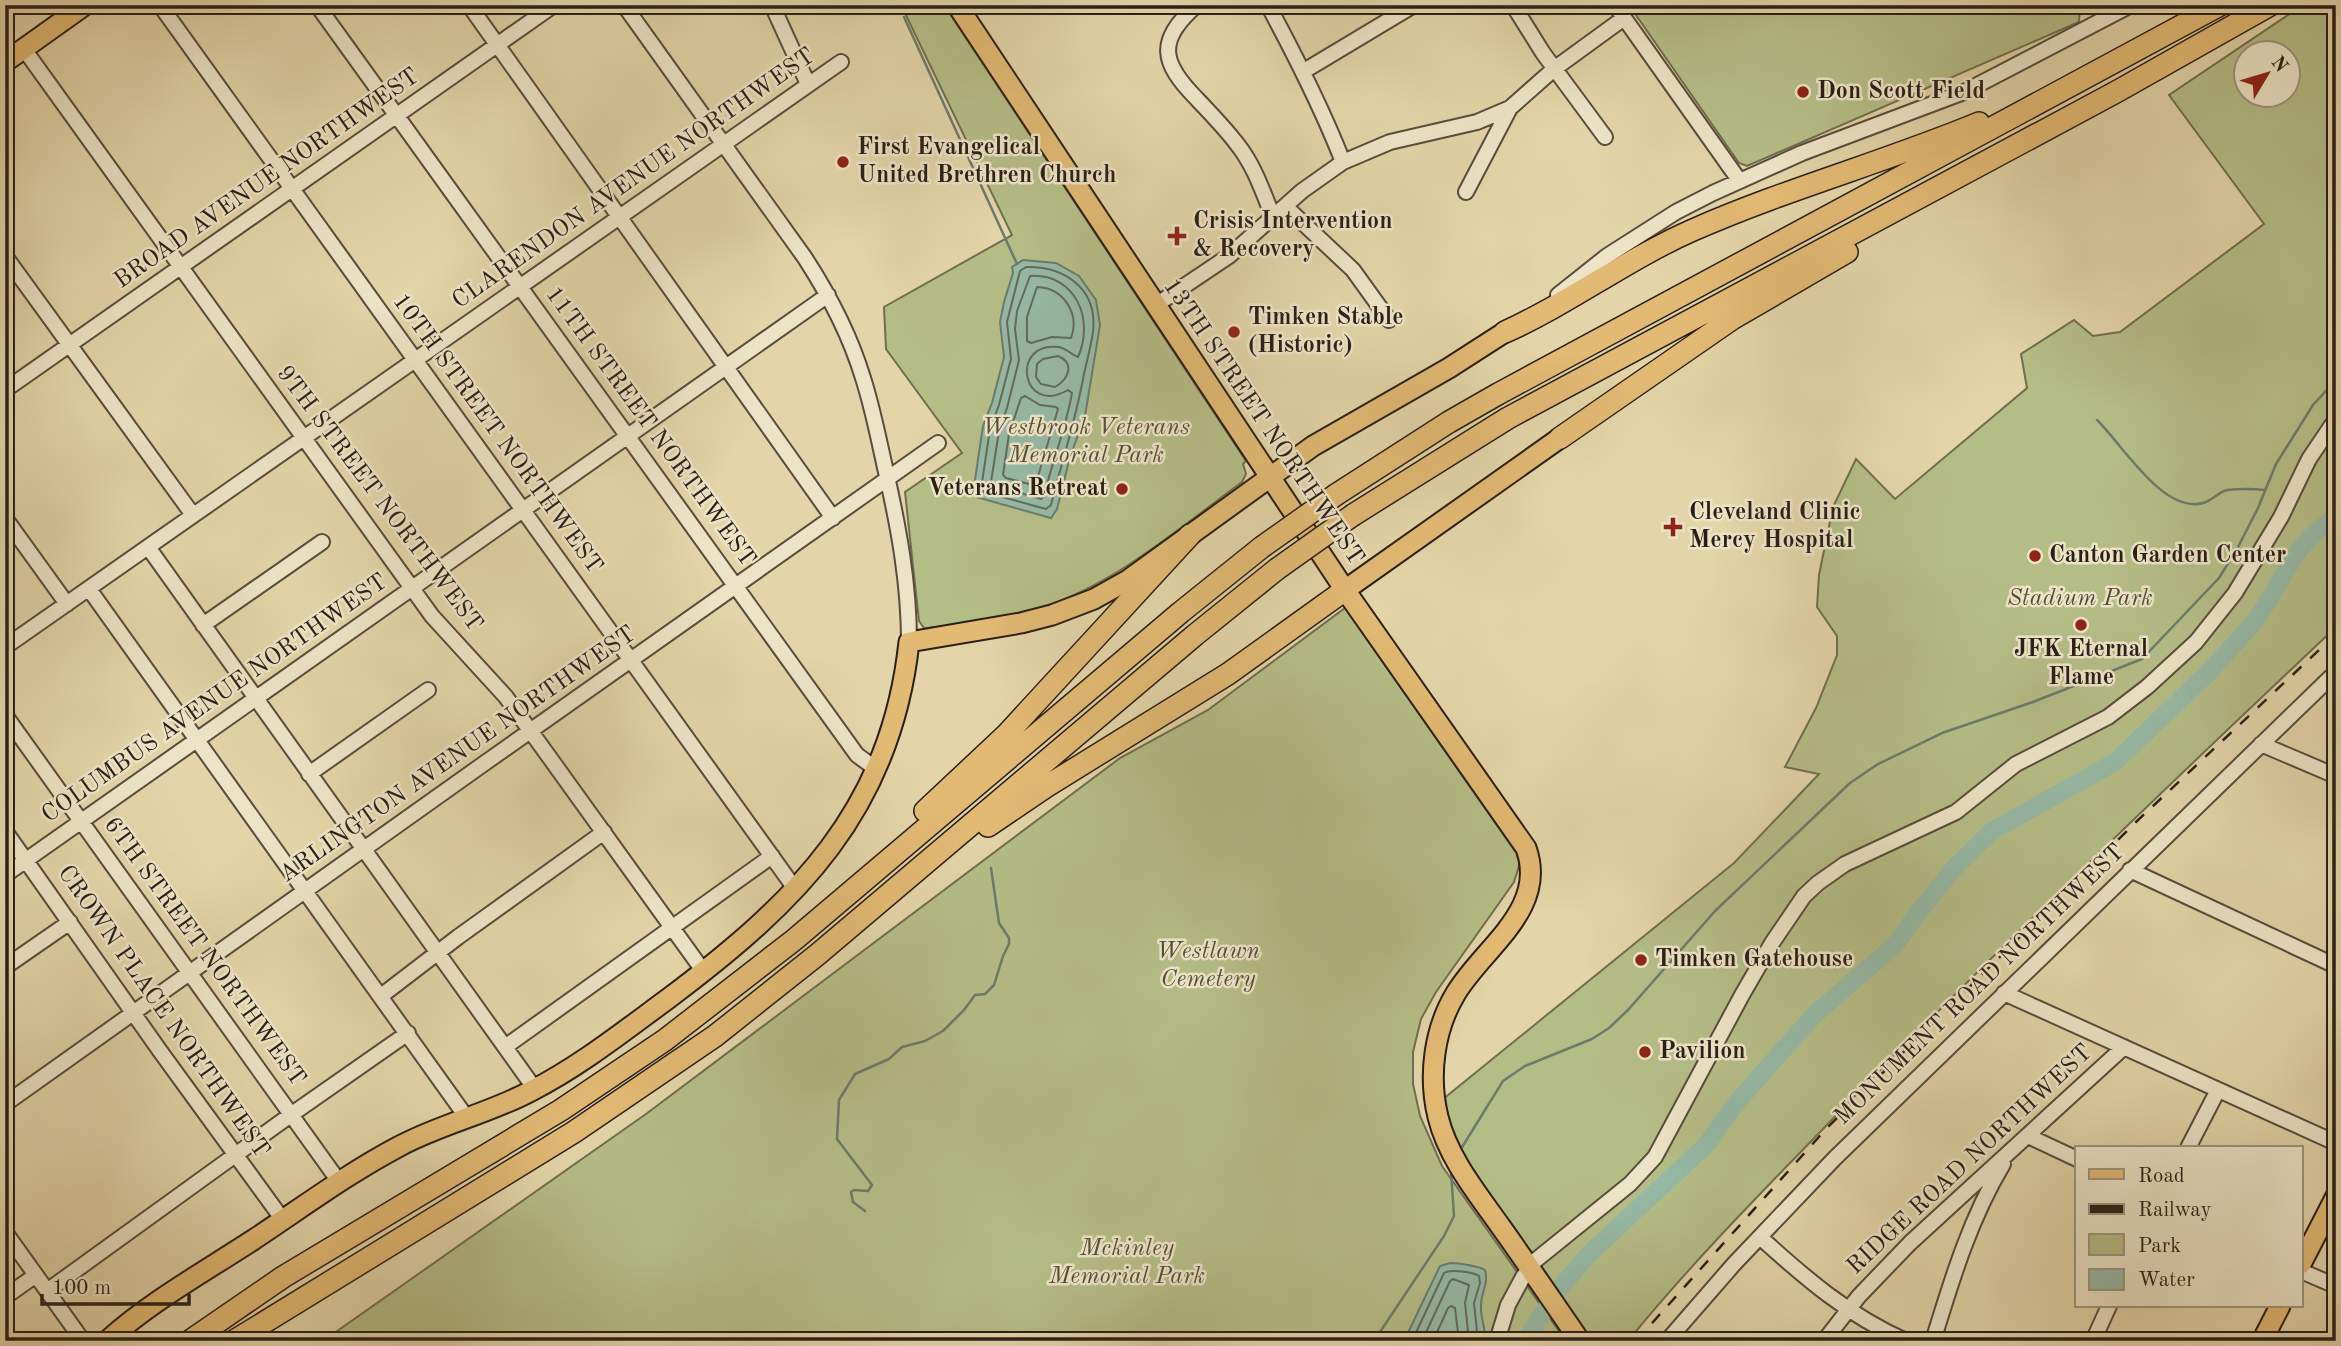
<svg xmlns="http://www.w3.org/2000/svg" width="2341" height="1346" viewBox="0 0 2341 1346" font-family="'Old Standard TT',serif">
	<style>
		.green { fill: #b5bd87; stroke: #706e50; stroke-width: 2; fill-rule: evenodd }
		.water { fill: #96b9a5; stroke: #6b7b6d; stroke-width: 2 }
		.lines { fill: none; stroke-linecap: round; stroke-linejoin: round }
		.shore { stroke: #606c5e; stroke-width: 2 }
		.stream { stroke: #6b7b6d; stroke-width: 2.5 }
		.river { stroke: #96b9a5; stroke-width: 18 }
		.minor-casing { stroke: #584c3c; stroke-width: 18 }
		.major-casing { stroke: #2a1f18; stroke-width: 23 }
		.highway-casing { stroke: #2a1f18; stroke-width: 24 }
		.minor { stroke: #ede4c7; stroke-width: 14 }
		.major { stroke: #e2ba74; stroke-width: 19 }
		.highway { stroke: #e2ba74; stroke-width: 21 }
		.rail { stroke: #2a1f18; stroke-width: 2.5; stroke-dasharray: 12 12; stroke-linecap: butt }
		.highway-bridge-casing { stroke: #2a1f18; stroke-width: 24; stroke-linecap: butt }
		.highway-bridge { stroke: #e2ba74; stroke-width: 21 }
		.poi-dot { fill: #8f2418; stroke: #ede4c7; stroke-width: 2.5 }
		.labels { text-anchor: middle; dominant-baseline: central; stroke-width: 5; stroke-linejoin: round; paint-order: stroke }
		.poi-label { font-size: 24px; font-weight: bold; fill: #2a1f18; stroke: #ede4c7; text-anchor: start }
		.street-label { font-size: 24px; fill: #2a1f18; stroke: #ede4c7 }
		.park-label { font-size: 24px; font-style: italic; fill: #544e39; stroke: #ede4c7 }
	</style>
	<rect width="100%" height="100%" fill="#e3d5a9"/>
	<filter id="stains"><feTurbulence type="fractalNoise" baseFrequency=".00286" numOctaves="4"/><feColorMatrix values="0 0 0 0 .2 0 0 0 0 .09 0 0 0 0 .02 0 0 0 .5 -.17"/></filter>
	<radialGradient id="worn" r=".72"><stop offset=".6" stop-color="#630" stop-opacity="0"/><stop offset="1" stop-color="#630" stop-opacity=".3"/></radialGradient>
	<path class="green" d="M904 5H944L1246 461 1243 464 1246 474 1242 482C1179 528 1118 582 1044 607 1007 620 966 624 928 628H924L919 621 905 492 962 453 886 349 884 307 1012 235 902 7Z
		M1629 5H2080L2079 22 1747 166 1739 163Z
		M2303 5H2336V627C2172 782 2008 938 1851 1100 1775 1179 1697 1256 1628 1341H1590L1450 1138 1442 1100 1734 863 1819 774 1785 767 1816 708 1837 655V636L1817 607 1819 575 1833 507 1856 459 1895 499 2027 388 2021 354 2074 320 2093 336 2120 332 2264 224 2169 95ZM2246 52H2288V94H2246Z
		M1345 608 1517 854 1520 863 1514 882 1436 992 1421 1019 1413 1052V1084L1420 1116 1442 1166 1566 1341H323L646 1114 1120 758 1208 710Z"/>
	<path class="water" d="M1023 260 1056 263 1079 276 1096 300 1100 325 1085 416 1070 457 1057 509 1051 518 976 497 973 493 983 426 992 403 1004 357 1000 322 1004 302 1013 273 1012 267Z
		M1450 1263C1458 1263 1479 1266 1485 1270 1489 1284 1481 1292 1481 1305 1480 1317 1486 1328 1485 1341H1404L1440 1266Z"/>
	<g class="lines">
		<path class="shore" d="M1026 267C1065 266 1098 289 1093 332 1091 346 1087 360 1084 374 1076 419 1062 461 1051 505L1046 509 984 492 981 489 990 429 999 405 1011 359 1007 322 1020 271Z
			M1030 276C1075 273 1095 319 1078 357 1071 355 1067 348 1058 347 1010 341 1021 417 1068 390L1072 393C1066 428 1052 462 1044 496L1041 499 994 485 991 482 999 431 1007 408 1019 360 1015 329 1017 311Z
			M1037 287C1064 288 1080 314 1071 338L1052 337 1031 343 1027 341V317Z
			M1058 356C1075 363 1069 379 1055 387L1041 384 1036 377 1037 364 1043 359Z
			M1025 396 1040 405 1056 407 1058 409 1036 483 1033 485 1006 478 1003 475 1009 434 1021 398Z
			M1412 1341 1444 1273C1451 1269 1473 1272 1479 1276L1480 1283 1474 1303 1478 1341
			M1422 1341 1450 1281 1453 1279 1469 1285 1465 1303 1469 1341
			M1433 1341 1448 1308 1451 1306 1455 1308 1459 1341"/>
		<path class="stream" d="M904 17 1017 264
			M2097 420C2122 444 2163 514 2203 503 2212 501 2218 492 2227 490 2237 489 2255 489 2265 490
			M1459 1152 1503 1081 1525 1066 1592 1039 1609 1028 1628 1010 1715 911 1850 783 1878 764 1942 733 2033 702 2142 659 2219 578 2237 549 2258 508 2276 464 2313 405 2336 380
			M865 1211 853 1202 851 1192 854 1190 868 1191 872 1185 837 1139 839 1100 855 1074 889 1059 902 1047 925 1041 943 1031 964 1010 975 995 985 994 994 985 1003 956 1009 944V938L999 923 991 868
			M1374 1341 1444 1236 1454 1216 1451 1171"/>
		<path class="river" d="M1525 1341 1555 1294 1588 1255 1706 1145 1737 1102 1815 1014 1895 945 1918 913 1954 868 1992 831 2115 762 2209 672 2249 628C2282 591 2288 544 2336 518"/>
		<defs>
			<path id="minor" d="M160 5 796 890
				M317 5 857 755 876 769
				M469 5 833 518
				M624 5 805 258C829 295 850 335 863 378 873 409 879 441 886 472 899 529 909 584 909 642
				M772 5 808 84
				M1197 5C1156 40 1161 63 1197 99 1211 114 1225 128 1237 144 1254 165 1263 192 1273 217
				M1268 5C1296 57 1322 108 1343 162
				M1513 5 1543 53 1605 137
				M1615 5 1739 180
				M24 49 432 616 506 697 704 972
				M1304 71 1414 5
				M1466 192 1510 108 1554 69 1624 18
				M1285 206 1353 270 1389 320
				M5 256 193 515
				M1558 295 1607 256 1676 212 1713 193 1802 153 1964 92 2131 5
				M1156 305 1229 256 1302 191 1343 162 1390 142 1477 122 1510 108
				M5 390 554 5
				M5 518 67 604
				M148 547 535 1089
				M89 589 467 1118
				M203 625 322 542
				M5 647 841 62
				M5 715 340 1183
				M2261 744 2336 776
				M309 774 428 690
				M5 831 160 1051 283 1220
				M2130 870 2336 966
				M5 875 828 295
				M5 967 70 922
				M2004 993 2336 1143
				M381 996 458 937 604 832
				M505 1047 772 856
				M5 1104 482 765 938 443
				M2028 1136 2077 1159
				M2188 1148 2218 1090
				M5 1232 83 1341
				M1760 1237C1805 1278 1849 1316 1906 1341
				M2301 1271 2336 1286
				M47 1291 292 1114 408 1033
				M5 1297 36 1275
				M1497 1341 1508 1305 1523 1277 1536 1260 1630 1184 1655 1157 1742 995 1772 943 1804 896 1818 883 1845 864 1956 812 2016 764 2108 717 2147 687 2196 642 2235 593 2281 517 2309 459 2336 419
				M1667 1341 1734 1264 1835 1158 2336 672
				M1824 1341 1859 1296 1910 1243 2124 1047
				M1933 1341C1952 1279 1970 1219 2003 1164
				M2093 1341 2109 1306"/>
			<path id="major" d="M957 5 1345 590 1526 848C1548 909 1484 947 1456 993 1434 1029 1428 1076 1438 1117 1448 1158 1477 1193 1501 1227 1528 1265 1554 1303 1580 1341
				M5 62 85 5
				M1345 590 1560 438
				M2301 1264 2336 1196
				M107 1341C150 1302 204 1272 253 1240 300 1209 347 1174 398 1147 440 1124 488 1114 531 1091 580 1066 624 1031 669 998 797 902 891 810 909 642L1021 623 1052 615 1094 599 1128 580 1313 446 1449 368 1505 332
				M2262 1341 2280 1306"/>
			<path id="highway" d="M1505 332C1570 303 1627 259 1693 230 1786 189 1885 162 1979 123
				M1560 438 1732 319 1847 252
				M1337 494 1449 422 1498 394 2220 5
				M1353 515 1508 418 2116 92 2270 5
				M925 811 1006 735 1190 535
				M988 826 1047 786 1228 674 1345 590
				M190 1341 283 1277 561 1110 665 1040 794 940 1181 612 1262 547
				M234 1341 574 1132 715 1036 817 955 1195 635 1277 569"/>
		</defs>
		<use href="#minor" class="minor-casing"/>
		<use href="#major" class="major-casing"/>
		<use href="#highway" class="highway-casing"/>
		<use href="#minor" class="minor"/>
		<use href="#major" class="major"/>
		<use href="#highway" class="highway"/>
		<path class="rail" d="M1636 1341 1826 1129 2136 822 2336 634"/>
		<defs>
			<path id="highway-bridge" d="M1262 547 1337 494
				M1277 569 1353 515"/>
		</defs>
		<use href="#highway-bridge" class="highway-bridge-casing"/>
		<use href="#highway-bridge" class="highway-bridge"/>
	</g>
	<g class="poi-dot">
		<circle cx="1803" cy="92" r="7"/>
		<circle cx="843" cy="162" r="7"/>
		<path d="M1173.5 225.5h7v7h7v7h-7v7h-7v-7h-7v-7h7z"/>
		<circle cx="1234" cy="332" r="7"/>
		<circle cx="1122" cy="489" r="7"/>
		<path d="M1669.5 516.5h7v7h7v7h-7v7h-7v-7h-7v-7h7z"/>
		<circle cx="2035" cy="556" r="7"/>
		<circle cx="2081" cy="625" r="7"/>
		<circle cx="1641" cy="960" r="7"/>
		<circle cx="1645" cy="1052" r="7"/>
	</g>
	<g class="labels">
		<g class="poi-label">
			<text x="1817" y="92">Don Scott Field</text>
			<text x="857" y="148">First Evangelical<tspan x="857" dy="28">United Brethren Church</tspan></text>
			<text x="1193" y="222">Crisis Intervention<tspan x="1193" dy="28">&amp; Recovery</tspan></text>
			<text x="1248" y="318">Timken Stable<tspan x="1248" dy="28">(Historic)</tspan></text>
			<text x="1108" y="489" text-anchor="end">Veterans Retreat</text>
			<text x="1689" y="513">Cleveland Clinic<tspan x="1689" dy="28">Mercy Hospital</tspan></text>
			<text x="2049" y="556">Canton Garden Center</text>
			<text x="2081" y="650" text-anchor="middle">JFK Eternal<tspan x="2081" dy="28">Flame</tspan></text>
			<text x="1655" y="960">Timken Gatehouse</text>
			<text x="1659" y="1052">Pavilion</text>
		</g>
		<g class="street-label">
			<text transform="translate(267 179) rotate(-35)">BROAD AVENUE NORTHWEST</text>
			<text transform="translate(634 179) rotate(-35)">CLARENDON AVENUE NORTHWEST</text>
			<text transform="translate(1263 422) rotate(56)">13TH STREET NORTHWEST</text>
			<text transform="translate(650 427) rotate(54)">11TH STREET NORTHWEST</text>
			<text transform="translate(497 434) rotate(54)">10TH STREET NORTHWEST</text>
			<text transform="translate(379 499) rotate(53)">9TH STREET NORTHWEST</text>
			<text transform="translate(215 699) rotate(-35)">COLUMBUS AVENUE NORTHWEST</text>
			<text transform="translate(458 755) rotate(-35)">ARLINGTON AVENUE NORTHWEST</text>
			<text transform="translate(204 952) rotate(54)">6TH STREET NORTHWEST</text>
			<text transform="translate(1980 985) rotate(-44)">MONUMENT ROAD NORTHWEST</text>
			<text transform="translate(163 1012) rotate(55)">CROWN PLACE NORTHWEST</text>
			<text transform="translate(1970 1160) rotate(-43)">RIDGE ROAD NORTHWEST</text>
		</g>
		<g class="park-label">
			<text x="1086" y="428">Westbrook Veterans<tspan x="1086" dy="28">Memorial Park</tspan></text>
			<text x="2080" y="599">Stadium Park</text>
			<text x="1208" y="952">Westlawn<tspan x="1208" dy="28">Cemetery</tspan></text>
			<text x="1127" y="1249">Mckinley<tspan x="1127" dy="28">Memorial Park</tspan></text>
		</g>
	</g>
	<rect width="2341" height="1346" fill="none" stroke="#e3d5a9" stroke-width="28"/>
	<rect x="7" y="7" width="2327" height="1332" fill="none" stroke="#2a1f18" stroke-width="3.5"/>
	<rect x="14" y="14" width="2313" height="1318" fill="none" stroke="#2a1f18" stroke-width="2"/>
	<rect x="2075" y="1146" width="228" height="161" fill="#ede4c7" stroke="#9f9581" stroke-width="2"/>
	<rect x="2089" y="1169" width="35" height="10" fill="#e2ba74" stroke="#9f9581" stroke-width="2"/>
	<text x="2138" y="1182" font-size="21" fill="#2a1f18">Road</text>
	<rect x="2089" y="1204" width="35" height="10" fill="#2a1f18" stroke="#9f9581" stroke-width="2"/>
	<text x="2138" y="1216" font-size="21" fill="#2a1f18">Railway</text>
	<rect x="2089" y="1234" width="35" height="21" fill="#b5bd87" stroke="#9f9581" stroke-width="2"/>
	<text x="2138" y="1252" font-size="21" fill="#2a1f18">Park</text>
	<rect x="2089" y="1269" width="35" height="21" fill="#96b9a5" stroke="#9f9581" stroke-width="2"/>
	<text x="2138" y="1286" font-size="21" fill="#2a1f18">Water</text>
	<g transform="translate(2267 74) rotate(52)"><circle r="33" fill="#ede4c7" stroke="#9f9581" stroke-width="2"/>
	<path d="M0-5L12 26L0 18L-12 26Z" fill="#8f2418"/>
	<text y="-10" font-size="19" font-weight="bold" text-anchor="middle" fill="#2a1f18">N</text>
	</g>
	<path d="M42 1294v10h147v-10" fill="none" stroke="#2a1f18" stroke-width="3.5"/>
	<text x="52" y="1294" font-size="21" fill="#2a1f18" stroke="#ede4c7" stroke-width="5" paint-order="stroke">100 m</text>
	<rect width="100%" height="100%" filter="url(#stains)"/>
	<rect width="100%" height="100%" fill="url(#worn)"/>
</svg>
